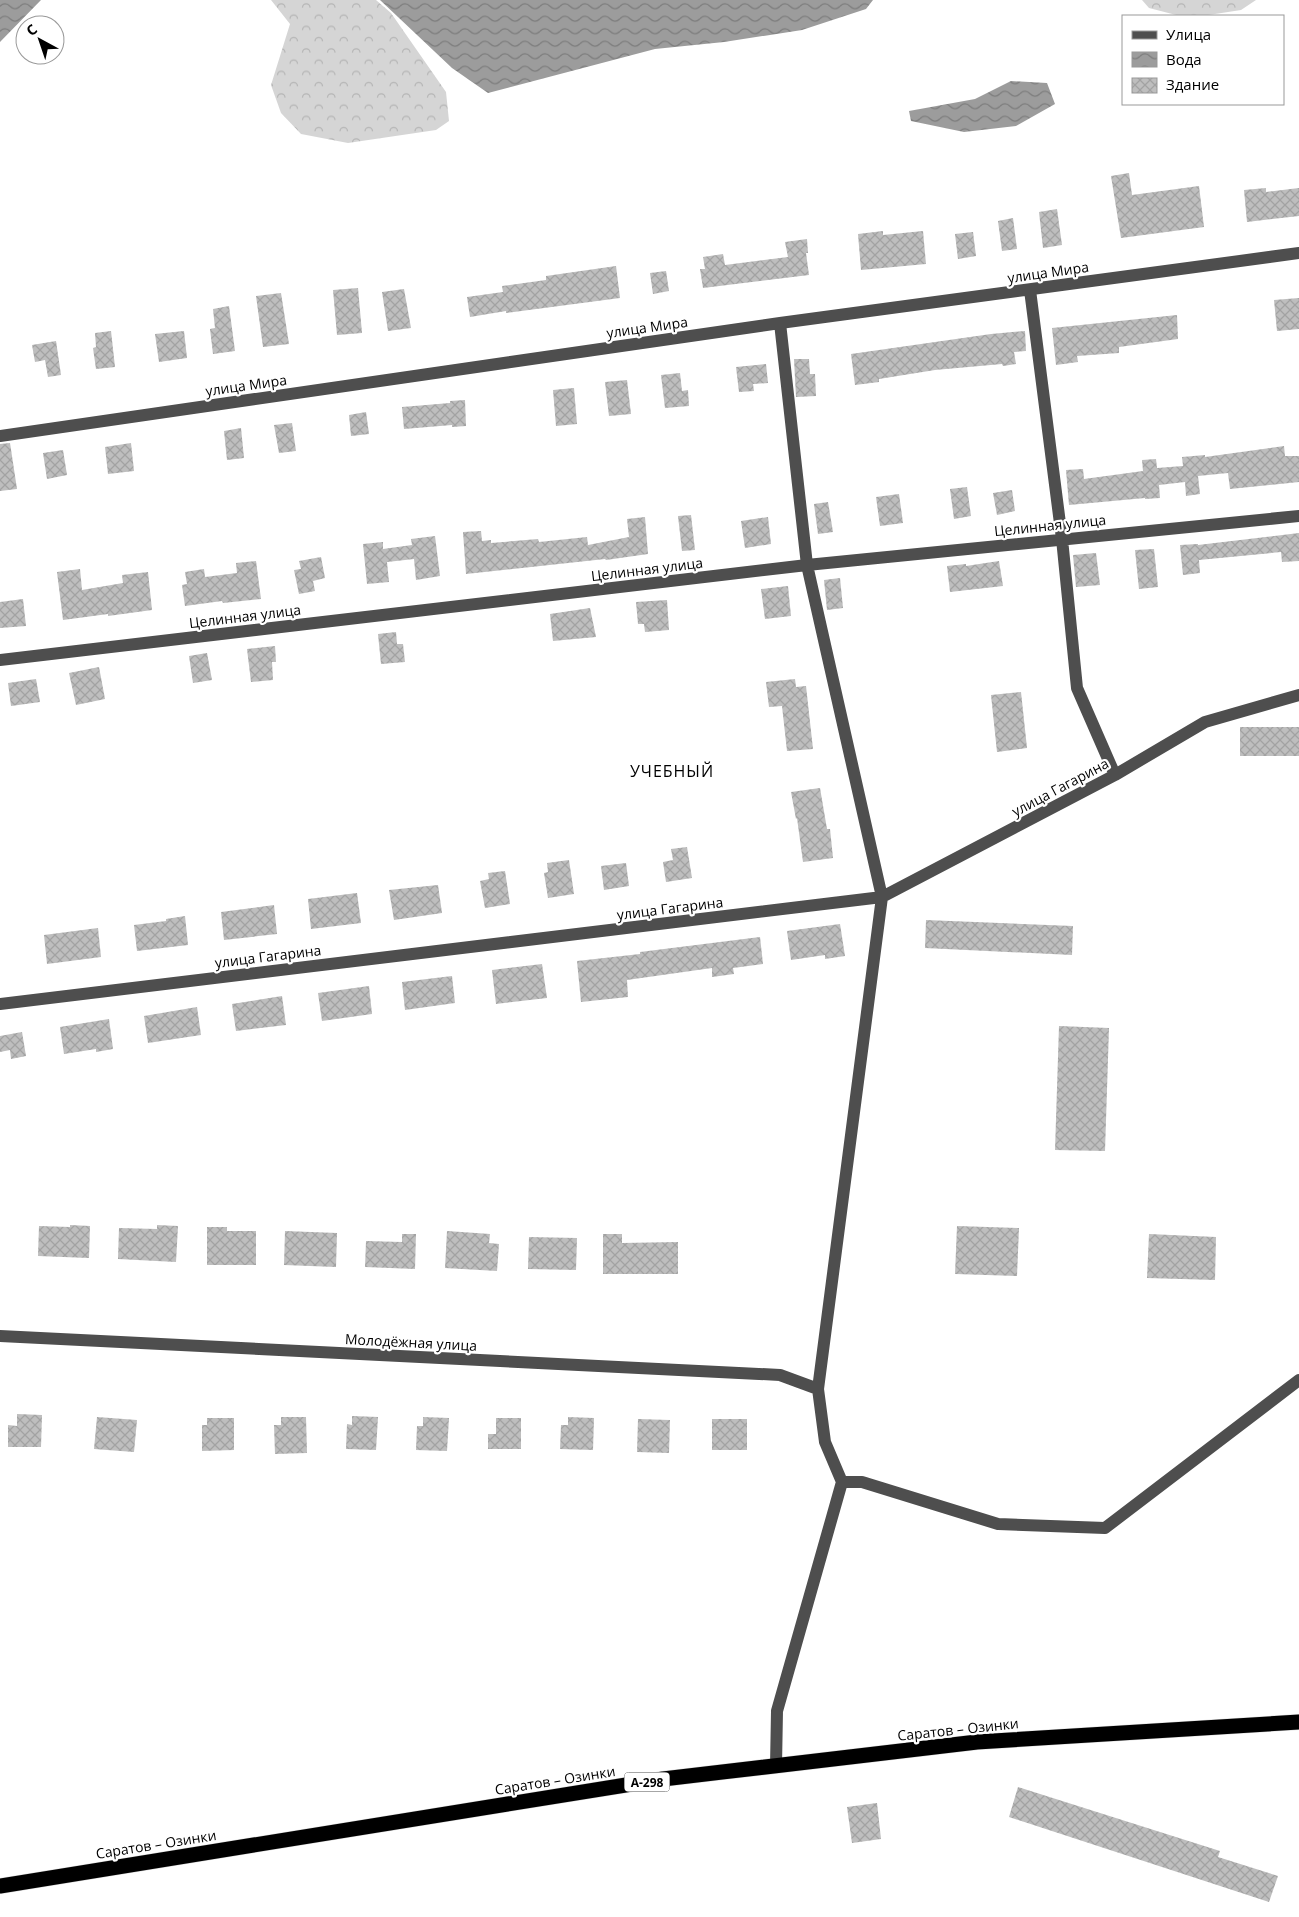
<svg xmlns="http://www.w3.org/2000/svg" width="1299" height="1917" viewBox="0 0 1299 1917" font-family="'Open Sans',sans-serif">
	<style>
		.forest { fill: url(#forest-crowns) }
		.water { fill: url(#water-waves) }
		.building { fill: url(#building-cross-hatch) }
		.lines { fill: none; stroke-linecap: round; stroke-linejoin: round }
		.highway-casing { stroke: #dbdbdb; stroke-width: 16 }
		.minor { stroke: #4e4e4e; stroke-width: 12 }
		.highway { stroke: #000; stroke-width: 15 }
		.labels { text-anchor: middle; dominant-baseline: central; stroke-width: 4.5; stroke-linejoin: round; paint-order: stroke }
		.shield { fill: #fff; stroke: #4c4c4c; stroke-width: 1 }
		.shield-label { font-size: 12px; font-weight: bold; fill: #000 }
		.street-label { font-size: 14px; fill: #000; stroke: #fff }
		.quarter-label { font-size: 16px; letter-spacing: 1px; fill: #000; stroke: #fff }
	</style>
	<defs>
		<pattern id="forest-crowns" width="20" height="18" patternUnits="userSpaceOnUse" patternTransform="scale(1.25)"><rect width="20" height="18" fill="#d5d5d5"/><path d="M2 6a3 3 0 1 1 6 0M12 15a3 3 0 1 1 6 0" fill="none" stroke="#b5b5b5"/></pattern>
		<pattern id="water-waves" width="16" height="10" patternUnits="userSpaceOnUse" patternTransform="scale(1.25)"><rect width="16" height="10" fill="#9c9c9c"/><path d="M0 5q4-4 8 0t8 0" fill="none" stroke="#7d7d7d"/></pattern>
		<pattern id="building-cross-hatch" width="8" height="8" patternUnits="userSpaceOnUse" patternTransform="scale(1.25)"><rect width="8" height="8" fill="#bebebe"/><path d="M0 0l8 8M0 8l8-8" fill="none" stroke="#a2a2a2"/></pattern>
	</defs>
	<rect width="100%" height="100%" fill="#fff"/>
	<path class="forest" d="M271 0H376L391 13 446 92 449 121 436 130 348 143 301 134 281 113 271 85 290 24Z
		M1142 0H1256L1241 10 1202 16H1180L1149 8Z"/>
	<path class="water" d="M0 0H41L0 42Z
		M380 0H873L866 9 802 30 724 42 655 49 488 93 452 68Z
		M1011 81 1047 83 1055 104 1016 126 964 132 911 121 909 111 975 99Z"/>
	<path class="building" d="M1129 173 1132 195 1199 186 1204 227 1121 238 1111 176Z
		M1266 188V192L1299 188V216L1247 222 1244 190Z
		M1057 209 1062 245 1043 248 1039 212Z
		M1013 218 1017 249 1002 251 998 221Z
		M883 231V235L923 231 926 264 861 270 858 234Z
		M973 232 976 256 958 259 955 234Z
		M807 239 808 253H806L809 275 703 288 700 269H705L703 257 723 254 725 265 788 257 785 242Z
		M616 266 620 298 506 313V311L470 317 467 297 503 292 502 286 546 280V276Z
		M666 271 669 291 653 294 650 273Z
		M358 288 362 333 337 335 333 290Z
		M404 289 411 328 388 331 382 292Z
		M281 293 289 344 263 347 256 296Z
		M1299 298V329L1277 331 1274 300Z
		M229 306 235 351 213 354 210 329 215 328 213 309Z
		M1177 315 1178 339 1119 347V353L1077 356 1078 362 1056 365 1052 328Z
		M111 331 115 367 96 369 93 348 96 347 95 333Z
		M184 331 187 358 159 362 155 334Z
		M1025 331 1026 351 1014 352 1016 364 1003 366 1002 364 935 370 879 379V382L855 385 851 354 991 334Z
		M56 341 61 375 48 377 45 360 35 362 32 345Z
		M794 359H809L810 374H815L816 396 796 397Z
		M766 364 768 383 753 384 754 391 739 392 736 367Z
		M680 373 682 391 688 390 689 406 665 408 661 375Z
		M627 380 631 414 609 416 605 382Z
		M574 388 577 424 556 426 553 390Z
		M465 400 466 426 452 427V425L404 429 402 407 450 403V401Z
		M366 412 369 434 351 436 349 415Z
		M292 423 296 451 279 453 274 425Z
		M241 428 244 458 227 460 224 431Z
		M10 443 17 489 0 491V444Z
		M131 443 134 471 108 474 105 447Z
		M1284 446 1285 456H1299V482L1230 489 1228 473 1198 476 1200 494 1186 496 1185 482 1159 485 1160 498 1145 499V498L1069 505 1066 470 1083 469 1084 479 1143 471 1142 460 1156 459 1157 468 1183 466 1182 457 1205 455V457Z
		M63 450 67 475 47 479 43 453Z
		M967 487 971 516 954 519 950 489Z
		M1012 490 1015 511 997 515 993 493Z
		M899 494 903 523 880 526 876 497Z
		M828 502 833 532 818 534 814 504Z
		M691 515 695 550 682 551 678 516Z
		M645 517 648 554 606 560 605 559 466 574 463 532 481 531 482 541 491 540V543L538 539 539 542 587 537 588 545 629 537 627 519Z
		M768 517 771 544 745 548 741 521Z
		M1299 533V561L1282 562 1281 552 1199 560 1200 573 1183 575 1180 545 1198 544V545Z
		M435 536 440 576 416 580 414 559 387 562 389 582 367 584 363 544 383 542V549L412 545 411 539Z
		M1154 549 1158 587 1139 589 1135 550Z
		M1096 553 1100 585 1076 587 1073 555Z
		M321 557 325 578 313 581 315 591 299 594 294 570 301 569 299 561Z
		M256 561 261 599 223 603 222 601 185 606 182 585 187 584 185 572 204 569 205 577 237 573 236 563Z
		M999 561 1003 586 950 592 947 566 966 564V566Z
		M80 569 82 590 123 583 122 575 148 572 152 610 108 616V614L63 620 57 572Z
		M840 578 843 608 827 610 824 580Z
		M788 586 791 616 765 619 761 589Z
		M23 599 26 626 0 628V602Z
		M667 600 669 630 645 632 644 624H638L636 602Z
		M590 608 596 637 553 641 550 614Z
		M396 632 397 644H403L405 662 381 664 378 634Z
		M275 646 276 662H272L273 680 251 682 247 649Z
		M207 653 212 680 193 683 189 656Z
		M99 667 105 699 76 705 69 673Z
		M36 679 40 702 11 706 8 683Z
		M795 679 796 687 806 686 813 749 787 751 782 706 769 707 766 682Z
		M1021 692 1027 748 997 752 991 695Z
		M1240 727H1299V756H1240Z
		M820 788 827 829H830L833 858 803 862 797 818 796 819 791 792Z
		M687 847 692 878 666 882 663 862 673 860 671 849Z
		M569 860 574 894 548 898 544 873 548 872 547 863Z
		M626 863 629 886 604 890 601 866Z
		M505 871 510 904 485 908 480 881 489 879 488 873Z
		M438 885 442 913 394 920 389 890Z
		M357 893 361 923 311 929 308 899Z
		M274 905 277 934 224 940 221 912Z
		M185 916 188 945 137 951 134 925 166 921V919Z
		M926 920 1073 926 1072 955 925 948Z
		M840 924 845 956 825 959V955L791 960 787 931Z
		M98 928 101 957 47 964 44 935Z
		M760 937 763 964 733 968 734 974 712 977V968L627 980 628 997 581 1002 577 961 640 954V952Z
		M542 964 547 998 496 1004 492 970Z
		M452 976 455 1003 405 1010 402 982Z
		M369 986 372 1014 322 1021 318 993Z
		M282 996 286 1025 236 1031 232 1004Z
		M197 1007 201 1035 148 1043 144 1016Z
		M109 1019 113 1049 96 1052V1049L64 1054 60 1027Z
		M1059 1026 1109 1028 1105 1151 1055 1150Z
		M22 1032 26 1056 11 1059 10 1050 0 1052V1036Z
		M70 1225 90 1226 89 1258 38 1256 39 1226 70 1227Z
		M157 1225 178 1226 176 1262 118 1259 119 1228 157 1229Z
		M957 1226 1019 1228 1017 1276 955 1274Z
		M207 1227H227V1231H256V1265H207Z
		M285 1231 337 1233 336 1267 284 1265Z
		M447 1231 490 1234 489 1243 499 1244 497 1271 445 1268Z
		M402 1234H416L415 1269 365 1267 366 1241 402 1242Z
		M603 1234H622V1243L678 1242V1274H603Z
		M1149 1234 1216 1237 1215 1280 1147 1278Z
		M529 1237 577 1238 576 1270 528 1269Z
		M17 1414 42 1415 41 1447H8V1425L17 1426Z
		M352 1416 378 1417 376 1450 346 1449 347 1424 352 1425Z
		M97 1417 137 1420 134 1452 94 1449Z
		M281 1417H306L307 1453 275 1454 274 1425H281Z
		M423 1417 449 1418 447 1451 416 1450 417 1426H423Z
		M568 1417 594 1418 593 1450 560 1449 561 1425H568Z
		M207 1418H234V1450L202 1451V1425H207Z
		M496 1418H521V1449H488V1434H496Z
		M638 1419 670 1420 669 1453 637 1452Z
		M712 1419H747V1450H712Z
		M1018 1787 1220 1851 1218 1857 1278 1876 1269 1902 1009 1817Z
		M877 1803 881 1839 852 1843 847 1807Z"/>
	<g class="lines">
		<defs>
			<path id="highway" d="M0 1886 663 1779 977 1742 1299 1722"/>
		</defs>
		<use href="#highway" class="highway-casing"/>
		<path class="minor" d="M1030 290 1062 539 1077 688 1115 775
			M0 436 780 323 1299 253
			M0 660 807 565 1299 516
			M0 1004 882 897 1115 775 1205 722 1299 695
			M0 1336 780 1375 818 1389
			M842 1482H862L998 1524 1105 1528 1299 1380
			M776 1766 777 1711 842 1482 825 1442 818 1389 882 897 807 565 780 323"/>
		<use href="#highway" class="highway"/>
	</g>
	<g class="labels">
		<rect class="shield" x="624.5" y="1772.5" width="45" height="19" rx="4"/>
		<g class="shield-label">
			<text x="647" y="1782">А-298</text>
		</g>
		<g class="street-label">
			<text transform="translate(1048 272) rotate(-8)">улица Мира</text>
			<text transform="translate(647 327) rotate(-8)">улица Мира</text>
			<text transform="translate(246 385) rotate(-8)">улица Мира</text>
			<text transform="translate(1050 525) rotate(-6)">Целинная улица</text>
			<text transform="translate(647 569) rotate(-7)">Целинная улица</text>
			<text transform="translate(245 616) rotate(-7)">Целинная улица</text>
			<text transform="translate(1060 787) rotate(-28)">улица Гагарина</text>
			<text transform="translate(670 908) rotate(-7)">улица Гагарина</text>
			<text transform="translate(268 956) rotate(-7)">улица Гагарина</text>
			<text transform="translate(411 1342) rotate(3)">Молодёжная улица</text>
			<text transform="translate(958 1729) rotate(-6)">Саратов – Озинки</text>
			<text transform="translate(555 1780) rotate(-9)">Саратов – Озинки</text>
			<text transform="translate(156 1844) rotate(-9)">Саратов – Озинки</text>
		</g>
		<g class="quarter-label">
			<text x="672" y="771">УЧЕБНЫЙ</text>
		</g>
	</g>
	<rect x="1122" y="15" width="162" height="90" fill="#ffffff" stroke="#999999"/>
	<rect x="1132" y="31" width="25" height="8" fill="#4e4e4e" stroke="#999999"/>
	<text x="1166" y="40" font-size="15" fill="#000000">Улица</text>
	<rect x="1132" y="52" width="25" height="15" fill="url(#water-waves)" stroke="#999999"/>
	<text x="1166" y="65" font-size="15" fill="#000000">Вода</text>
	<rect x="1132" y="78" width="25" height="15" fill="url(#building-cross-hatch)" stroke="#999999"/>
	<text x="1166" y="90" font-size="15" fill="#000000">Здание</text>
	<g transform="translate(40 40) rotate(320)"><circle r="24" fill="#ffffff" stroke="#999999"/>
	<path d="M0-4L9 19L0 12L-9 19Z" fill="#000000"/>
	<text y="-8" font-size="14" font-weight="bold" text-anchor="middle" fill="#000000">С</text>
	</g>
</svg>
